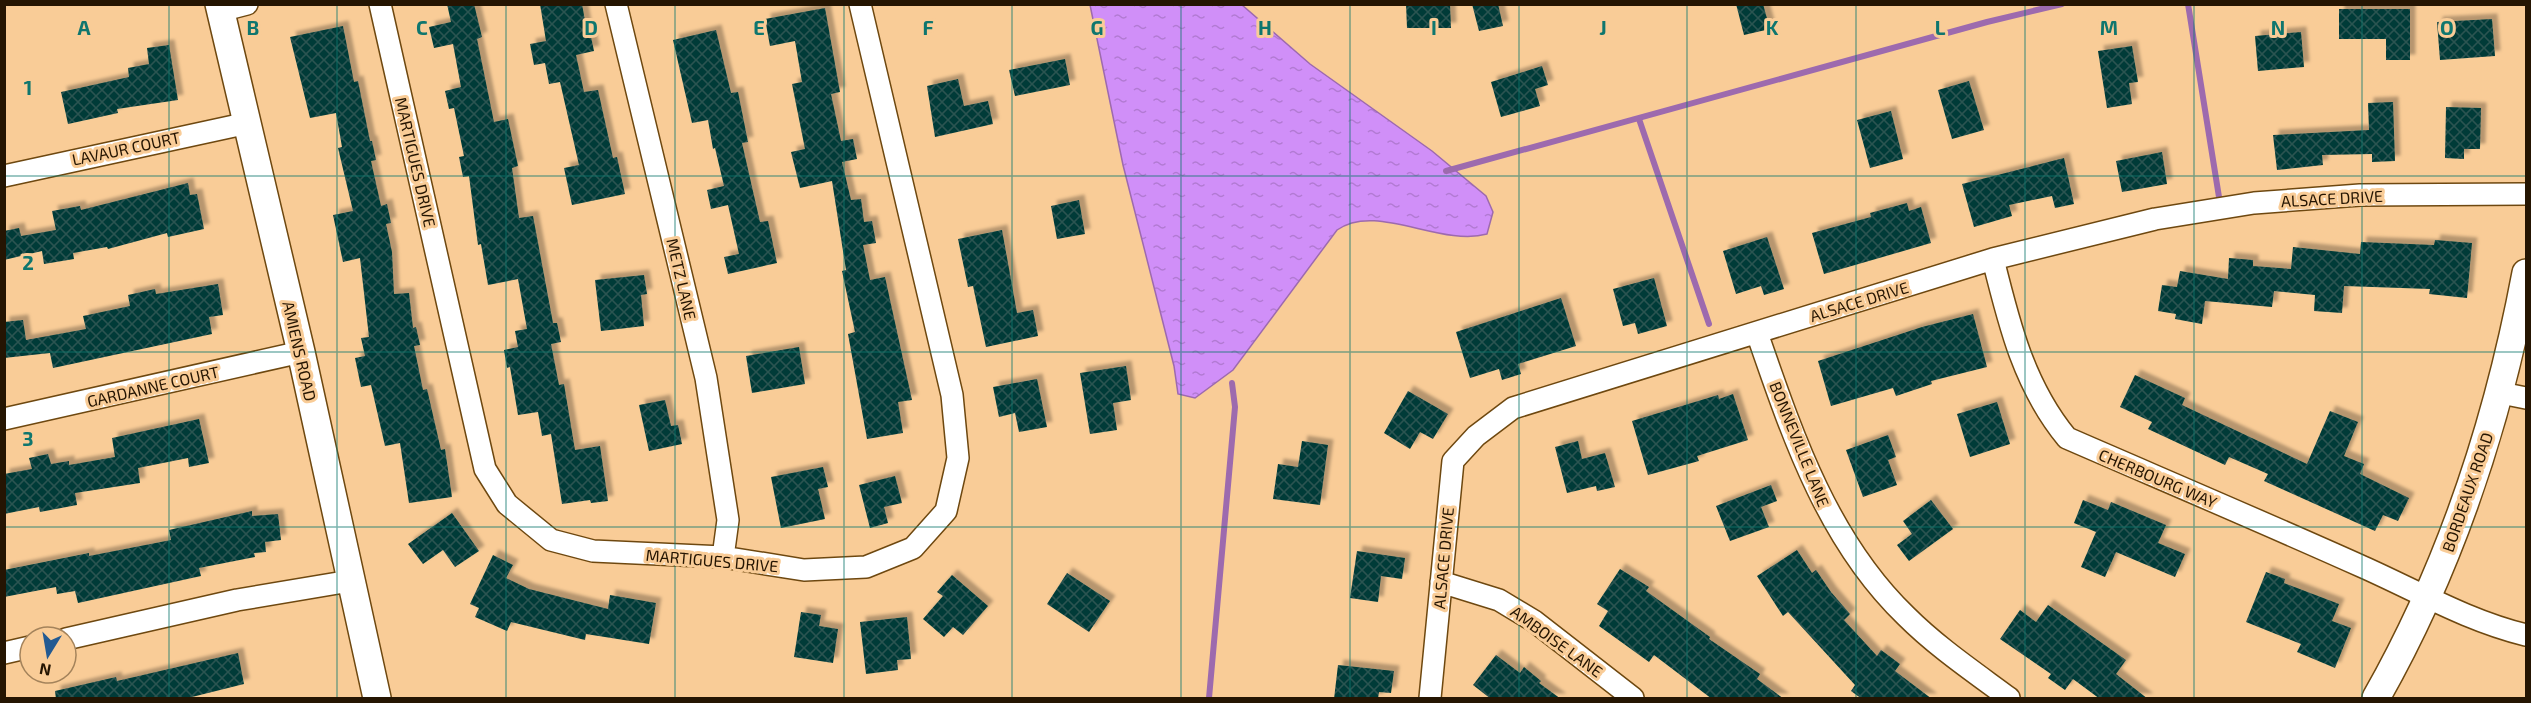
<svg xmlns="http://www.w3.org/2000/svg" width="2531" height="703" viewBox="0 0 2531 703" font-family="'Exo 2',sans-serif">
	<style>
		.water { fill: url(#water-ripples); stroke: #9d6aae; stroke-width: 1.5 }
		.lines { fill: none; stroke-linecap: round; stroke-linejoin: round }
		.stream { stroke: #9d6aae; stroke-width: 6 }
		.building { fill: url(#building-cross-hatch); filter: url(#shadow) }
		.minor-casing { stroke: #6e4810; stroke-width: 24 }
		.tertiary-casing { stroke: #6e4810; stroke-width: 30 }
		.minor { stroke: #fff; stroke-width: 21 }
		.tertiary { stroke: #fff; stroke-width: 27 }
		.grid { fill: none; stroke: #0f766e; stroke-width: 1.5; stroke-opacity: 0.55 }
		.labels { text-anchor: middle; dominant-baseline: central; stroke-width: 6; stroke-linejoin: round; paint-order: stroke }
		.street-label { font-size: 16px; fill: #251502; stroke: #f9cc97 }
		.grid-label { font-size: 20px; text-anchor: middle; font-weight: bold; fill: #0f766e; stroke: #f9cc97; stroke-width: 6; stroke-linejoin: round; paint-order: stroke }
	</style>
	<defs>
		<pattern id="water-ripples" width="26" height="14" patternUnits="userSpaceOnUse" patternTransform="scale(1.5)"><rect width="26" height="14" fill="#d08ff8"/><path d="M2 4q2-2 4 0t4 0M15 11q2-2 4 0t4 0" fill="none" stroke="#b27ad3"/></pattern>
		<pattern id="building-cross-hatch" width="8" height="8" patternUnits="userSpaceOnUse" patternTransform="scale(1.5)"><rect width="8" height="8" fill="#063b39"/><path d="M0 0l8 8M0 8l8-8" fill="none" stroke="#2b5451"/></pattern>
		<filter id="shadow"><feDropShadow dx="5.5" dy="-5.5" stdDeviation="1.5" flood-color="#0004"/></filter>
	</defs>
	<rect width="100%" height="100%" fill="#f9cc97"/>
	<path class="water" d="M1090 5H1242L1310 64 1432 151 1486 196 1493 212 1487 234C1440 247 1376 202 1337 230L1233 370 1195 398 1178 394 1174 366 1123 165Z"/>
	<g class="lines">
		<path class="stream" d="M2188 4 2219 197
			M1639 119 1709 324
			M1446 171 1987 22 2062 4
			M1209 698 1235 407 1232 383"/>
	</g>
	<path class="building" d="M447 4H474L482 37 477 39 494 122 508 119 518 166 512 168 519 218 533 216 553 323H557L561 342 551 344 559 385 564 384 575 450 600 446 608 501 591 503 590 500 562 504 551 434 542 436 538 412 518 415 510 367 507 368 504 350 518 347 515 331 527 329 518 279 488 285 481 244 478 245 469 176 463 177 459 157 464 156 454 108 449 109 445 91 461 87 453 44 434 48 429 27 451 22Z
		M540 4H582L587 32H590L594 51 576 55 584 92 598 90 613 158 617 157 625 194 572 205 564 168 579 165 560 82 549 84 545 63 534 65 530 44 546 41Z
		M1406 4H1450L1451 28H1407Z
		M1472 4H1498L1503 26 1479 31Z
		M1736 4H1763L1770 29 1744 35Z
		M825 8 840 92 831 94 841 141 853 139 857 159 842 162 851 200 861 199 864 222 872 221 876 243 863 245 870 280 885 277 912 400 898 402 903 433 867 439 848 334 855 332 842 271 846 270 832 181 800 188 791 152 805 149 792 84 802 82 795 41 770 46 765 19Z
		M2339 9H2410V60H2386V39H2339Z
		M2492 19 2495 56 2440 60 2437 22Z
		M343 26 354 82 358 81 370 141H372L376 160 371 161 381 206 387 204 391 223 386 224 392 252 394 294 409 293 413 328 416 327 420 345 414 346 423 390 427 389 441 450 445 449 452 497 409 503 400 443 385 446 371 385 361 387 355 358 365 356 361 338 369 337 360 258 343 262 333 215 353 211 338 148 342 147 336 113 310 118 290 37Z
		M716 30 731 93 738 92 748 142 742 143 760 222 768 221 777 263 728 274 724 257 739 254 728 205 711 209 707 190 724 186 715 148 713 149 708 120 692 123 673 40Z
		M2301 32 2304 67 2258 71 2255 36Z
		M169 45 178 100 117 109 118 113 68 124 61 92 129 77 128 68 149 64 147 48Z
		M2132 46 2138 82 2129 83 2132 104 2107 108 2098 51Z
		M1065 59 1070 85 1015 96 1009 70Z
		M1542 66 1548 85 1535 89 1540 106 1501 117 1491 82Z
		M958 79 964 106 988 101 993 124 935 137 927 86Z
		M1969 81 1984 130 1952 139 1938 90Z
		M2393 102 2395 161 2372 162V154L2322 155 2323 165 2277 170 2273 135 2369 130 2368 103Z
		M2446 107 2481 108 2480 149H2464V159L2445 158Z
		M1891 111 1903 159 1870 168 1857 120Z
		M2162 152 2167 184 2122 192 2116 161Z
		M2064 158 2074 204 2055 208 2052 196 2009 205 2012 216 1974 227 1962 184Z
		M188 183 190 195 197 194 204 229 168 237 167 233 108 249 107 247 73 253 74 259 44 264 42 251 4 260V231L19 228 21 236 56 230 52 211 80 206 81 210Z
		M1079 200 1085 234 1057 239 1051 206Z
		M1907 203 1909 211 1921 207 1931 243 1824 274 1812 233 1871 217 1870 213Z
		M1002 230 1017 313 1033 310 1038 336 986 347 973 286 968 287 958 239Z
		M1767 237 1784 289 1764 295 1761 286 1736 294 1723 251Z
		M2435 240 2472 243 2467 298 2429 294 2430 289 2344 286 2342 313 2314 311 2315 295 2274 291 2272 307 2205 301 2202 324 2175 319 2176 314 2158 311 2162 285 2177 287 2180 271 2228 279 2229 258 2253 260V266L2291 269 2293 247 2360 254 2361 242 2434 245Z
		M644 275 647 294 641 295 644 326 601 331 595 280Z
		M1654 278 1667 326 1638 334 1635 323 1623 326 1613 289Z
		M218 284 223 315 209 317 212 334 53 368 50 353 4 358V322L23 320 26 340 86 329 83 316 130 306 128 295 155 289 156 294Z
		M1561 298 1576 346 1518 364 1521 374 1502 380 1499 369 1470 378 1456 332Z
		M1973 314 1987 367 1931 381 1932 384 1896 396 1893 388 1831 406 1818 361 1922 327Z
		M799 347 805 384 752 393 746 356Z
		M1126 366 1131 400 1113 403 1117 430 1090 434 1080 373Z
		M2135 375 2185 398 2182 405 2307 464 2330 411 2358 422 2344 456 2364 464 2360 474 2409 498 2398 521 2383 515 2375 531 2264 481 2268 474 2229 457 2225 465 2148 429 2152 422 2120 407Z
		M1037 379 1047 427 1019 432 1015 413 999 417 993 387Z
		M1408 391 1448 414 1433 439 1420 432 1410 449 1384 433Z
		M1733 394 1748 440 1697 456 1699 461 1648 475 1632 421 1718 395 1719 399Z
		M665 400 671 426 678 425 682 444 649 451 639 405Z
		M1997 402 2010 444 1970 457 1957 414Z
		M199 419 209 463 189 467 188 458 138 468 140 483 75 493 77 505 40 512 39 507 4 514V474L32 469 29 458 48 454 51 464 69 461V465L115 457 112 438Z
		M1888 435 1896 457 1888 460 1897 485 1863 497 1846 450Z
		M1302 441 1328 445 1320 505 1273 499 1278 464 1298 467Z
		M1578 441 1582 459 1605 453 1615 487 1597 491 1596 486 1567 493 1555 447Z
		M823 467 828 487 818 489 825 519 781 528 771 477Z
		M895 476 902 503 884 507 888 523 870 528 859 485Z
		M1771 485 1777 501 1761 507 1769 527 1730 541 1716 506Z
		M1931 500 1953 529 1909 561 1897 545 1912 534 1903 521Z
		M2083 500 2108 510 2111 502 2166 525 2158 543 2185 554 2175 577 2116 552 2105 577 2081 567 2096 532 2074 523Z
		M252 511V516L278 514 281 540 265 542 266 552 254 553 255 557 199 568 201 576 78 603 75 591 57 594 56 587 4 597V570L89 553V556L171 540 169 530Z
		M452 513 479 551 455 567 443 550 423 564 408 544Z
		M1797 550 1812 573 1816 570 1831 592 1850 614 1844 620 1877 656 1881 650 1900 664 1895 671 1932 699H1862L1851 691 1855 685 1788 612 1783 616 1757 576Z
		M1357 551 1405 558 1402 579 1381 576 1378 602 1350 598Z
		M493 555 513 565 506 578 529 589 608 609 610 595 656 603 649 644 586 634 585 640 511 622 507 631 475 617 479 608 470 604Z
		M1620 569 1649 587 1646 591 1710 637 1709 639 1760 674 1757 679 1784 699H1712L1654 655 1649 662 1599 626 1608 611 1597 604Z
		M2266 572 2285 579 2284 583 2339 604 2332 621 2351 628 2335 668 2297 652 2301 644 2246 622Z
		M1067 573 1110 601 1089 632 1047 604Z
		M952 575 988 606 963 635 953 627 944 637 923 619 943 596 937 592Z
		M2048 605 2126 660 2116 674 2148 699H2100L2073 679 2065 690 2048 678 2051 674 2000 639 2020 610 2036 622Z
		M801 612 821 615 819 626 838 629 833 663 794 657Z
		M907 617 911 659 897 660 898 670 866 674 860 622Z
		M238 653 244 684 184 699H56L55 691 116 677 117 681Z
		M1496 655 1520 673 1524 667 1541 681 1539 683 1561 699H1491L1473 685Z
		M1338 665 1394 671 1391 693 1379 692 1378 699H1334Z"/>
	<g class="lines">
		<defs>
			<path id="minor" d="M380 4 485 469 507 504 551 540 593 551 723 557 804 570 866 567 913 548 946 511 958 458 952 395 860 4
				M616 4 706 378 728 520 723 557
				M220 11 247 4
				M4 176 248 123
				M1993 259C2009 324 2024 386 2067 438 2166 481 2265 523 2363 567 2417 591 2468 621 2526 635
				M1757 333C1792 434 1827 540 1906 616 1937 647 1974 672 2009 698
				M2501 393 2526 398
				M4 419 301 352
				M1441 582 1499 600 1534 621 1633 698
				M66 639 237 600 350 581
				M4 653 30 647
				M1430 698 1453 461 1476 436 1513 408 1993 259 2155 219 2254 203 2360 195 2526 194"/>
			<path id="tertiary" d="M219 4 301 352 377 698
				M2376 698C2451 566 2498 422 2526 273"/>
		</defs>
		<use href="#minor" class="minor-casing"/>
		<use href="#tertiary" class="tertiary-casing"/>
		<use href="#minor" class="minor"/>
		<use href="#tertiary" class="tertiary"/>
	</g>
	<path class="grid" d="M169 4V698M337 4V698M506 4V698M675 4V698M844 4V698M1012 4V698M1181 4V698M1350 4V698M1519 4V698M1687 4V698M1856 4V698M2025 4V698M2194 4V698M2362 4V698M4 176H2526M4 352H2526M4 527H2526"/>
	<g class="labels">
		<g class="street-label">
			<text transform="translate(126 148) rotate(-12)">LAVAUR COURT</text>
			<text transform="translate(416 162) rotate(77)">MARTIGUES DRIVE</text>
			<text transform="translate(2332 198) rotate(-3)">ALSACE DRIVE</text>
			<text transform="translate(682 279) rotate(77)">METZ LANE</text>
			<text transform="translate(1859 301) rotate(-17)">ALSACE DRIVE</text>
			<text transform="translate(300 351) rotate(77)">AMIENS ROAD</text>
			<text transform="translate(153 386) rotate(-13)">GARDANNE COURT</text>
			<text transform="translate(1800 444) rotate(68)">BONNEVILLE LANE</text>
			<text transform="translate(2158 478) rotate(23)">CHERBOURG WAY</text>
			<text transform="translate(2467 492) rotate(-71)">BORDEAUX ROAD</text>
			<text transform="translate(1443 558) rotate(-85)">ALSACE DRIVE</text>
			<text transform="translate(712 560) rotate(5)">MARTIGUES DRIVE</text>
			<text transform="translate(1557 641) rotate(36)">AMBOISE LANE</text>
		</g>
	</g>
	<g class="grid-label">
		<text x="84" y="35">A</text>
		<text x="253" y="35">B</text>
		<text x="422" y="35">C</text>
		<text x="591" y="35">D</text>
		<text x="759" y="35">E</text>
		<text x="928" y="35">F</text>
		<text x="1097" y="35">G</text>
		<text x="1265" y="35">H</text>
		<text x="1434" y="35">I</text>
		<text x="1603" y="35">J</text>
		<text x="1772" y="35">K</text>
		<text x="1940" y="35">L</text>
		<text x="2109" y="35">M</text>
		<text x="2278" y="35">N</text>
		<text x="2447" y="35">O</text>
		<text x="28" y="95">1</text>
		<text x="28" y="270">2</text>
		<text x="28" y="446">3</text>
	</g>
	<rect width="2531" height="703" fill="none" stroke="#251502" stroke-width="12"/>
	<g transform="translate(48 655) rotate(191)"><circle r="28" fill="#f9cc97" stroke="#a4835b" stroke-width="1.5"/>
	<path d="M0-4.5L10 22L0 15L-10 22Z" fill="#235a92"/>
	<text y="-9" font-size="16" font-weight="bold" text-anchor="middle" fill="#251502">N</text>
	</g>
</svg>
